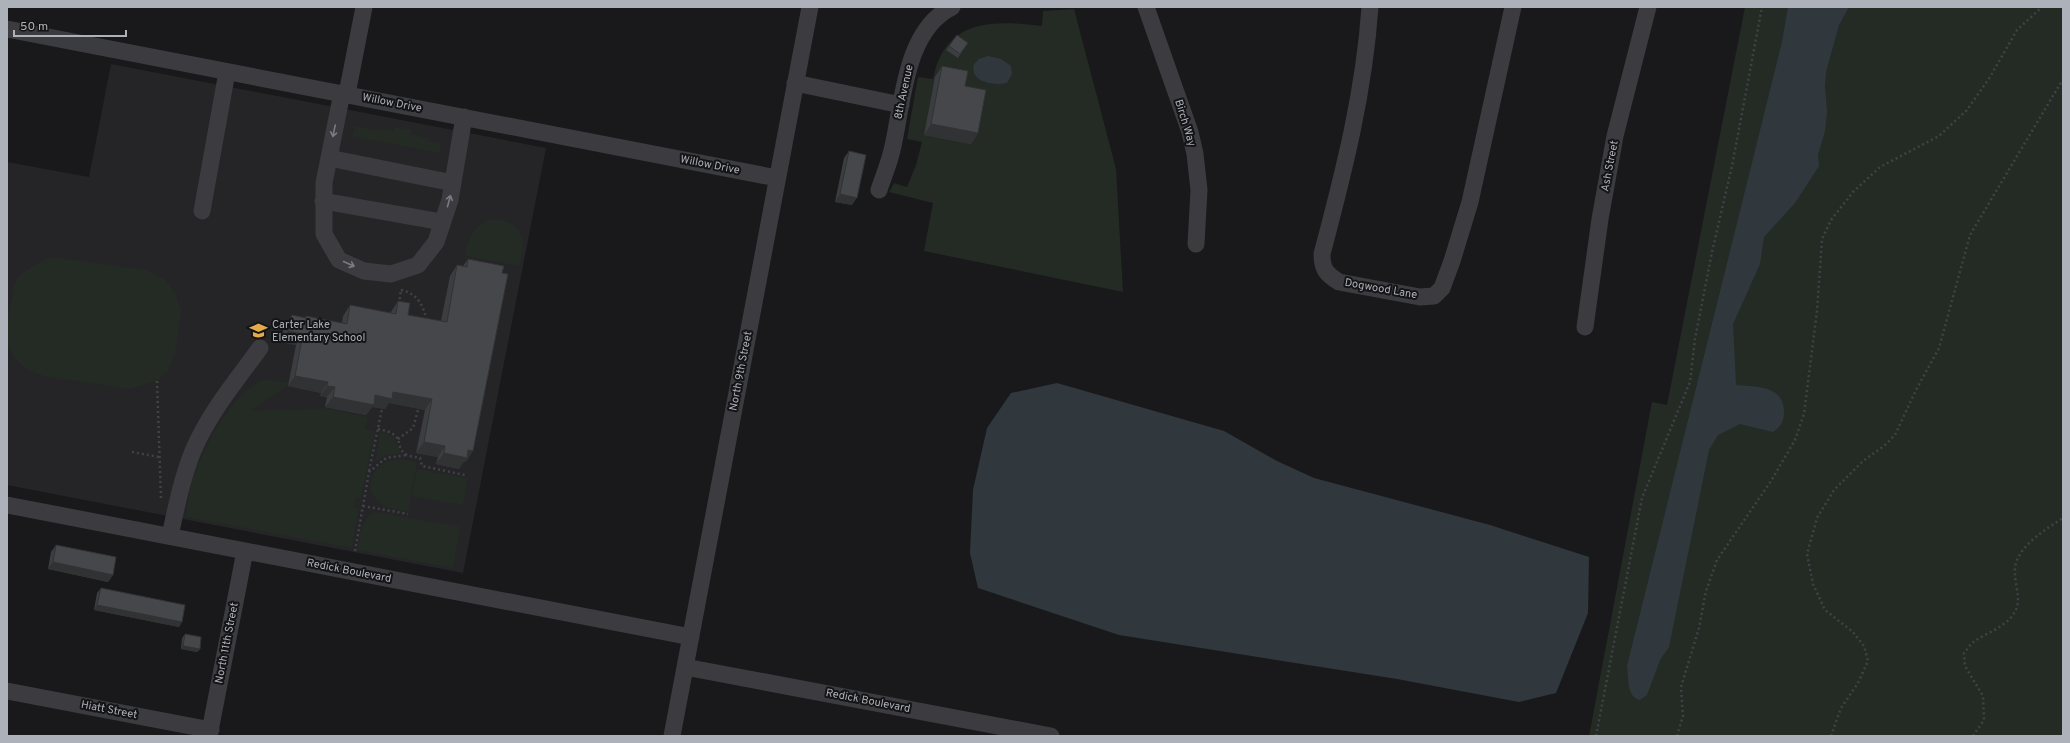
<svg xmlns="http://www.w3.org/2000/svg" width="2070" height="743" viewBox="0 0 2070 743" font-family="Overpass,sans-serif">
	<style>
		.built { fill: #252528 }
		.green { fill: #232b24 }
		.water { fill: #30383e }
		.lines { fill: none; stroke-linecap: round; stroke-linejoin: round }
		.path { stroke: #414247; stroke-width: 2.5; stroke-dasharray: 2 3; stroke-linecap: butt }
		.minor { stroke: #3b3b40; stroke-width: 17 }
		.wall { fill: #3c3d40 }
		.shaded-wall { fill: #313234 }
		.building { fill: #46474b; stroke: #313234 }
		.oneway { stroke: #7a7c83 }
		.labels { text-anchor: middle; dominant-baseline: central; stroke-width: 4; stroke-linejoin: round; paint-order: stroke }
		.street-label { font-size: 11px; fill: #adb1b9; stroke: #141416 }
		.poi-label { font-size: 11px; fill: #adb1b9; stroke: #141416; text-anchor: start }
	</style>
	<rect width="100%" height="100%" fill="#19191b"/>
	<path class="built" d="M111 64 546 148 463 573 7 485V162L89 177Z"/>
	<path class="green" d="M1745 7H2063V736H1589L1652 402 1667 405Z
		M1074 9 1116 169 1123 292 924 251 933 203 889 192 894 183 907 187 916 165 922 142 907 139 918 77 933 79C945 19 992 20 1042 26L1043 11Z
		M355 126 380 131 381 129 393 131 394 127 412 130 411 134 428 138V141L441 143 439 153 352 136Z
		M491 219C524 221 526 238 520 266L465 256C469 238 472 226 491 219Z
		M51 257 145 270 165 280 176 294 181 312 175 354 168 371 157 381 129 389 43 376 26 369 15 358 7 343V322L14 287 19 276 36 264Z
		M268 379 288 383 287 386 251 410 260 411 325 408 368 417 365 429 375 431 361 498 356 497 354 507 359 508 352 548 186 517C188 503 189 488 194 475 204 446 236 385 268 379Z
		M380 432C394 434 397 441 401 454L384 456 375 462Z
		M397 459 417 462 408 512C399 510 388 510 381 504 360 488 374 461 397 459Z
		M417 469 468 478 463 505 412 496Z
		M376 512 460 527 453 568 358 550C360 536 360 516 376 512Z"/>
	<path class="water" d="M1788 7H1849L1839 25 1826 72 1825 87 1827 112 1825 131 1818 155 1819 166 1795 203 1764 237 1760 264 1733 324 1736 385C1756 387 1784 385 1784 412 1784 421 1781 427 1773 432L1740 424 1718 435 1709 450 1669 647 1660 660 1647 695 1640 700C1626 697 1629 677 1627 666L1782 42Z
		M988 56 1001 59 1011 66 1012 74 1007 83C993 86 969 82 974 64L979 59Z
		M1057 383 1224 431 1277 461 1314 478 1490 525 1589 557 1588 613 1556 693 1519 702 1397 679 1119 635 978 588 970 553 973 490 987 428 1011 393Z"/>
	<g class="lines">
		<path class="path" d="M401 290C418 294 423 305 427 321
			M399 304 401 289
			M157 381 161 499
			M378 429C409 435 392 446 407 455 411 457 417 457 420 458L422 466 465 475
			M398 439 413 428 418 410
			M132 452 159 457
			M369 471 382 409
			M363 506 408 514
			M355 551 369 472 386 458 407 455
			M1596 736 1642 498 1690 382 1695 339 1712 252 1732 166 1762 7
			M1677 736 1683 716 1681 687 1699 628 1706 591 1717 560 1771 481 1795 440 1804 414 1817 311 1822 239 1831 220 1853 192 1880 167 1939 136 1967 110 1990 77 2017 30 2042 7
			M1831 736 1841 708 1858 683 1868 661 1864 646 1853 632 1825 610 1813 584 1807 554 1817 518 1834 490 1863 461 1884 446 1895 435 1916 390 1939 348 1970 235 2063 79
			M1973 736 1984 720 1983 696 1965 666 1964 653C1967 650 1969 646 1972 643 1986 632 2010 627 2017 607 2020 597 2015 584 2015 574 2012 549 2046 529 2063 518"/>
		<path class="minor" d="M1146 7 1190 132 1195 154 1199 190 1196 244
			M1370 7C1364 93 1344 171 1322 254 1322 269 1326 274 1339 282L1420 297 1434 296 1442 288 1452 261 1470 202 1513 7
			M7 29 777 178
			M795 83 901 105
			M342 93 324 183V234L339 260 364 271 391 274 418 265 436 242 450 200 464 117
			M347 94 364 7
			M329 158 453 183
			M879 190C884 175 890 161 893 146 903 102 905 30 952 7
			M323 201 442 222
			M202 211 227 72
			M1585 327 1600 219 1615 136 1648 7
			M7 505 691 637
			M170 536C176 508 182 478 193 451 209 413 236 381 260 348
			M685 667 1051 736
			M7 691 211 730
			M209 736 245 551
			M672 736 810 7"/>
	</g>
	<path class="wall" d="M957 35 968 43 958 58 946 50Z
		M942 66 965 86 978 133 971 144 924 135 935 77Z
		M849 151 852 205 835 202 844 158Z
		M468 259 466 462 464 461 459 469 436 464 438 457 416 453 425 410 389 403 385 409 372 407 366 415 325 407 327 397 320 396 321 393 288 386 296 345 281 342 284 326 292 315 305 318 306 316 342 323 343 316 350 305 391 313V312L398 301 408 315 441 321 450 276 457 265 463 266Z
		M56 545 113 575 108 582 48 569 51 552Z
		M101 588 182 622 179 627 94 610 97 593Z
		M185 634 200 649 197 652 181 649 182 638Z"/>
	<path class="shaded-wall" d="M931 124 978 133 971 144 924 135Z
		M840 194 857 198 852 205 835 202Z
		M288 331 303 334 296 345 281 342Z
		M295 376 328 382 321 393 288 386Z
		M327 386 335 387 327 397 320 396Z
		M393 392 432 399 425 410 389 403 385 409 372 407 366 415 325 407 333 397 375 395Z
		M424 442 445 446 438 457 416 453Z
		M468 450 473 451 466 462 464 461 459 469 436 464 444 453Z
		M53 562 113 575 108 582 48 569Z
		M97 605 182 622 179 627 94 610Z
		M183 646 200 649 197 652 181 649Z"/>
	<path class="building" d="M957 35 968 43 960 54 949 46Z
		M942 66 968 71 965 86 986 90 978 133 931 124Z
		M849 151 866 155 857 198 840 194Z
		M468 259 504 266 502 273 508 274 473 451 468 450 467 458 444 453 445 446 424 442 432 399 393 392 392 399 375 395 374 405 333 397 335 387 327 386 328 382 295 376 303 334 288 331 292 315 306 318V316L347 324 350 305 396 314 398 301 410 303 408 315 447 322 457 265 467 267Z
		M56 545 116 557 113 575 53 562Z
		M101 588 185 605 182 622 97 605Z
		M185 634 201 637 200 649 183 646Z"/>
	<defs><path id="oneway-shaft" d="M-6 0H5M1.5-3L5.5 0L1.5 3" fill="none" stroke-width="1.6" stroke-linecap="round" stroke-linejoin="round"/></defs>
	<g class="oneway">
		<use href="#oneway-shaft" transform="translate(334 131) rotate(102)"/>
		<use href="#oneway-shaft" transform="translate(449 201) rotate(-75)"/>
		<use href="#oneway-shaft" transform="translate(349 264) rotate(24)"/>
	</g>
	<defs>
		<symbol id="school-bare" viewBox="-9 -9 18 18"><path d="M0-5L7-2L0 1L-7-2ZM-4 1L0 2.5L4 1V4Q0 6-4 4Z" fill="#e2ac4a" stroke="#141416" stroke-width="2.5" paint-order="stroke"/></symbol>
	</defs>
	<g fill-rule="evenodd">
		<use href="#school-bare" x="246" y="318" width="25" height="25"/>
	</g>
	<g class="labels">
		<g class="street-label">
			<text transform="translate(904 92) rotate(-78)">8th Avenue</text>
			<text transform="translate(392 103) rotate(11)">Willow Drive</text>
			<text transform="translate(1185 123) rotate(73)">Birch Way</text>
			<text transform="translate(710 165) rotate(11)">Willow Drive</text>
			<text transform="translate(1610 166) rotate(-79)">Ash Street</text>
			<text transform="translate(1381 289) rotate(10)">Dogwood Lane</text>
			<text transform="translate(741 371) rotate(-79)">North 9th Street</text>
			<text transform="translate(349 571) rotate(11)">Redick Boulevard</text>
			<text transform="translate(227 643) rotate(-79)">North 11th Street</text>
			<text transform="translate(868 701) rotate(11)">Redick Boulevard</text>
			<text transform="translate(109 710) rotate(11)">Hiatt Street</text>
		</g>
		<g class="poi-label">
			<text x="272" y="325">Carter Lake<tspan x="272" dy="13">Elementary School</tspan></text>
		</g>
	</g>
	<rect width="2070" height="743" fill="none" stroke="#adb1b9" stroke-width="16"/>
	<path d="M14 30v6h112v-6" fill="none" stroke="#adb1b9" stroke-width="2"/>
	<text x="20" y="30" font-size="12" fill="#adb1b9" stroke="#141416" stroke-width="3" paint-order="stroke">50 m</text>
</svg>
